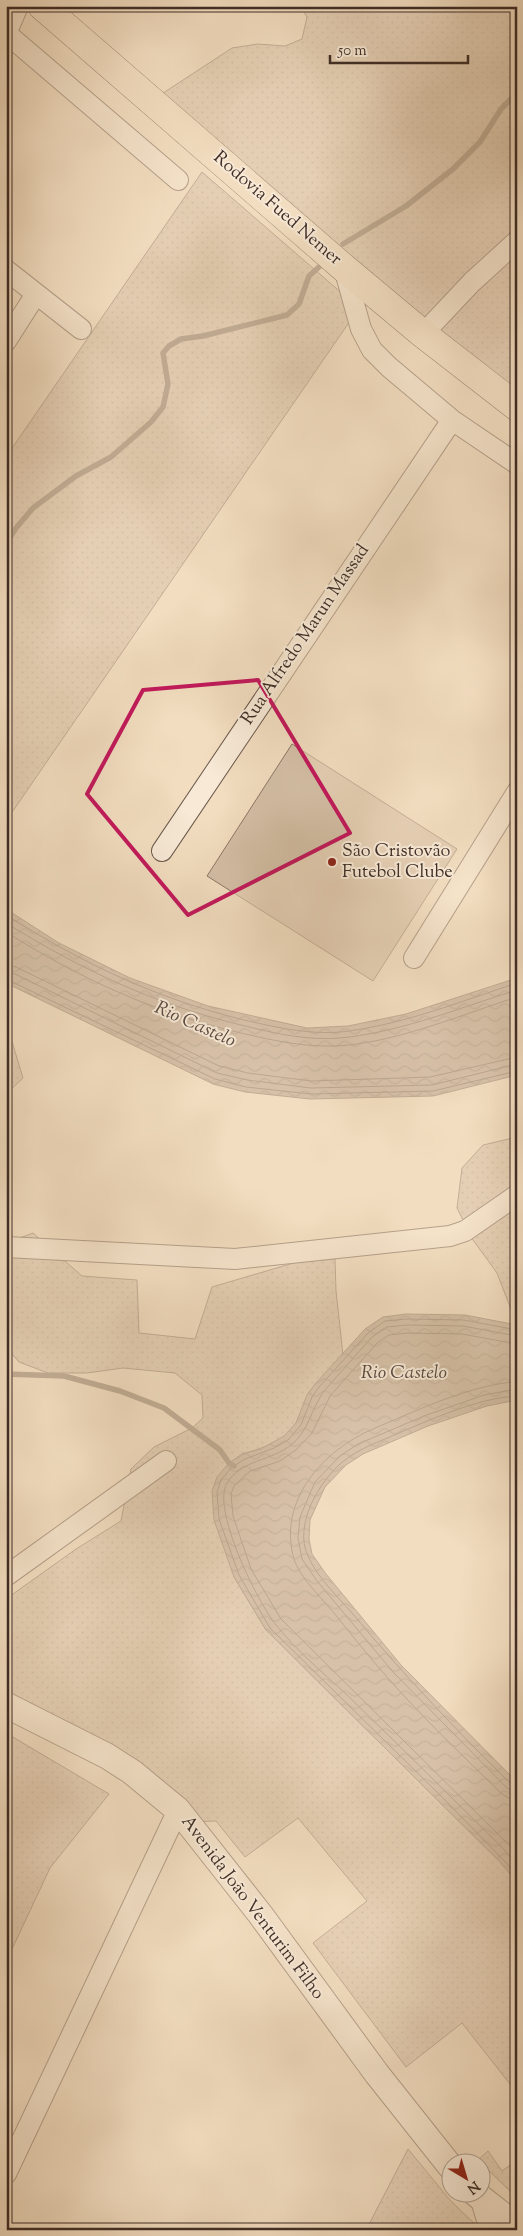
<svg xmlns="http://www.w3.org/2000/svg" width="523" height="2236" viewBox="0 0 523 2236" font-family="'Sorts Mill Goudy',serif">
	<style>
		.grass { fill: url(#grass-dots); stroke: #8a7666 }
		.pitch { fill: #d4bfa6; stroke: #8a7666 }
		.water { fill: url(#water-waves); stroke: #867363 }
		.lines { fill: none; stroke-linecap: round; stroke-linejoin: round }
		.shore { stroke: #7a6759; stroke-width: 1 }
		.stream { stroke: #867363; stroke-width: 5.5 }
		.minor-casing { stroke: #6c594c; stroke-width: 22 }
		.tertiary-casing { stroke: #6c594c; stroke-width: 27 }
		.primary-casing { stroke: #3f2d26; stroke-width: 29 }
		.minor { stroke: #f7e9d6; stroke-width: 20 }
		.tertiary { stroke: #f7e9d6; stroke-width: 25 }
		.primary { stroke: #f2ddc0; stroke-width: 28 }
		.marked { fill: none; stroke: #c2185b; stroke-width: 4; stroke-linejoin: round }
		.poi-dot { fill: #8f2418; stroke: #f7e9d6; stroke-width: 2 }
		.labels { text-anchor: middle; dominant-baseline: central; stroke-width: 4; stroke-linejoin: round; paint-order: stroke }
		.street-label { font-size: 18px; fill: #3f2d26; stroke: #f7e9d6 }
		.poi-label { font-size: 18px; fill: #3f2d26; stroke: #f7e9d6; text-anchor: start }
		.water-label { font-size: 19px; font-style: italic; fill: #5c4a40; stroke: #f7e9d6 }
	</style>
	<defs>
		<pattern id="grass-dots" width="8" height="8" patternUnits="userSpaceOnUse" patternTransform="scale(1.25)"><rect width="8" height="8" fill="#d4bfa6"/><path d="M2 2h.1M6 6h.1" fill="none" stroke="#b7a48f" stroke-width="1.8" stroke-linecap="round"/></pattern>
		<pattern id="water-waves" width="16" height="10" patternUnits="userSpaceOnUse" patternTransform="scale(1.25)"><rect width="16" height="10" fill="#b5a18c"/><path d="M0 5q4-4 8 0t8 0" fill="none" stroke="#958472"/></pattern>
	</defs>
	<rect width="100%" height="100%" fill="#f2ddc0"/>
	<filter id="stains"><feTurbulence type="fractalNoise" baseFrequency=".004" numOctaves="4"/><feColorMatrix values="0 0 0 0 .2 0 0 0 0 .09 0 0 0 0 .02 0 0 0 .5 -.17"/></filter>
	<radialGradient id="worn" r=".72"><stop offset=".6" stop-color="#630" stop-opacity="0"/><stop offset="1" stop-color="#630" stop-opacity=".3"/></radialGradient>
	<path class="grass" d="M300 6H517V402L157 97 232 48 258 44 285 46 302 39 307 17Z
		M202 172 359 308 6 821V457Z
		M6 1033 10 1035 23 1078 6 1094Z
		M517 1137V1325L497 1273 473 1240 457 1208 462 1168 483 1145Z
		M33 1233 82 1276 137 1280 139 1333 195 1339 212 1287 297 1262 335 1259 336 1291 343 1355C333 1368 319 1378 309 1392 304 1400 302 1412 297 1421 286 1441 263 1448 242 1454L234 1577 266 1630 500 1862 517 1882V2093L462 2023 406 2067 313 1943 367 1901 298 1818 245 1857 216 1821 188 1822 6 1698V1599L76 1549 121 1521 131 1469 154 1447 192 1428 203 1418 202 1395 175 1373 123 1368 87 1373H48L19 1362 6 1347V1243Z
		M6 1733 109 1794 50 1868 6 1962Z
		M408 2149 450 2200 481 2230H366Z
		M488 2151 502 2171 517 2160V2198L478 2160Z"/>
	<path class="pitch" d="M292 744 457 849 373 981 207 876Z"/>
	<path class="water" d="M6 909 59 943 130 978 208 1006 307 1028 348 1026 406 1014 517 978V1075L433 1096 310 1099 245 1092 213 1084 6 983Z
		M406 1314 465 1315 517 1325V1400L487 1406 428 1426 363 1454 346 1465 325 1487 310 1520 309 1539 312 1554 326 1574 401 1665 517 1782V1882L500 1862 266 1630 234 1577 214 1520 212 1491 217 1477 229 1463 242 1454 261 1449 284 1436 296 1423 307 1395 315 1384 365 1329 383 1317Z"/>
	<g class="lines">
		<path class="shore" d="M6 915C84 964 155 998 244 1020 279 1028 314 1036 349 1031 407 1023 462 1001 517 983
			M6 923C82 970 154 1004 241 1025 277 1034 312 1042 349 1037 406 1030 462 1007 517 990
			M6 932C79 978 153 1012 237 1032 275 1041 311 1049 349 1045 404 1039 464 1014 517 997
			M6 965 16 967 219 1066 248 1073 311 1081 430 1077 517 1057
			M6 972 13 973 217 1073 247 1080 311 1088 432 1085 517 1064
			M6 979 215 1079 246 1087 311 1094 433 1091 517 1071
			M517 1330 464 1320 407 1319 385 1321 368 1333 319 1387 312 1397 301 1425 288 1440 274 1448 245 1459 232 1467 221 1480 217 1492 219 1519 239 1575 270 1628 444 1799 517 1874
			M517 1336 463 1326 407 1325 387 1327 372 1337 324 1391C311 1409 309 1431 291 1445 271 1461 241 1460 227 1483 211 1509 258 1603 276 1625 296 1650 322 1672 346 1694 383 1730 420 1766 456 1802 477 1823 498 1842 517 1864
			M517 1344 462 1334 407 1333 389 1335 377 1343 330 1396 312 1433 297 1449 280 1461 250 1471 234 1486 231 1494 233 1516 251 1569 281 1619 517 1853
			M517 1382C475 1383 413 1412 373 1429 324 1450 277 1500 294 1559 299 1576 322 1599 334 1613 352 1635 369 1657 387 1677 423 1718 463 1756 502 1794L509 1798 517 1799
			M517 1389 484 1395 424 1416 358 1444 340 1456 315 1482 300 1517 298 1538 302 1559 317 1581 393 1672 507 1788 517 1792
			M517 1396C475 1398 423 1423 385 1439 370 1445 357 1451 345 1460 320 1479 293 1525 308 1556 317 1577 337 1596 352 1613 402 1673 455 1729 511 1784L517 1785"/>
		<path class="stream" d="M343 244 406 206 453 169 480 142 501 109 517 93
			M6 544 16 528 33 508 76 476 111 457 151 422 163 407 168 384 163 353 169 346 181 339 203 336 287 315 299 304 309 276 319 267
			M6 1374 64 1376 120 1391 164 1408 220 1450 229 1463 234 1466"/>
		<defs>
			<path id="minor" d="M6 33 178 180
				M6 34 18 6
				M344 268 361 329 372 350 389 367 452 420 517 464
				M6 270 81 329
				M423 334 472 282 517 241
				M6 341 36 294
				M162 851 452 420
				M414 958 517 792
				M6 1247 235 1259 450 1236 465 1231 517 1195
				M6 1576 166 1461
				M6 2174 178 1810
				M480 2197 490 2230"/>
			<path id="tertiary" d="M6 1705 107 1756 132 1772 178 1810 260 1914 377 2074 450 2166
				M476 2194 517 2226"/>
			<path id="primary" d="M42 6 344 268 423 334 517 407"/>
		</defs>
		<use href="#minor" class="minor-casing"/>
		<use href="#tertiary" class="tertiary-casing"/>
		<use href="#primary" class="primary-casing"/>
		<use href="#minor" class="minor"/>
		<use href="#tertiary" class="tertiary"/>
		<use href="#primary" class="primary"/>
	</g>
	<path d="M0 0H523V2236H0ZM258 680 350 833 188 915 87 794 143 690Z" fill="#f2ddc0" fill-opacity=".55" fill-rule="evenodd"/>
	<path class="marked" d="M258 680 350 833 188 915 87 794 143 690Z"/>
	<circle class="poi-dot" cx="332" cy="862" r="5"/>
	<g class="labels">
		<g class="street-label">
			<text transform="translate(277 209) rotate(41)">Rodovia Fued Nemer</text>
			<text transform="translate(306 635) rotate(-56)">Rua Alfredo Marun Massad</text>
			<text transform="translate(252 1908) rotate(53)">Avenida João Venturim Filho</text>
		</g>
		<g class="poi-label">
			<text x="342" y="852">São Cristovão<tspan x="342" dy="21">Futebol Clube</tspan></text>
		</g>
		<g class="water-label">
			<text transform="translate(195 1025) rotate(24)">Rio Castelo</text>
			<text x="404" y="1373">Rio Castelo</text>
		</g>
	</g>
	<rect width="523" height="2236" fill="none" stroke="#f2ddc0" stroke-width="25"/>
	<rect x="8" y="8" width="508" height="2221" fill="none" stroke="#3f2d26" stroke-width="2.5"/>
	<rect x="12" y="12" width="498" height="2211" fill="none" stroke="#3f2d26"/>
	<g transform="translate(466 2178) rotate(142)"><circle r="24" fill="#f7e9d6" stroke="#ad9e90"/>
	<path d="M0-4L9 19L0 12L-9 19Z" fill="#8f2418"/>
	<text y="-8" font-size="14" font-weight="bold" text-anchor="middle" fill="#3f2d26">N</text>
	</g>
	<path d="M330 55v8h138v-8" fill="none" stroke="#3f2d26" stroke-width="2.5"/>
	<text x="338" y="55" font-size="15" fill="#3f2d26" stroke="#f7e9d6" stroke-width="4" paint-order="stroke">50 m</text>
	<rect width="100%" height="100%" filter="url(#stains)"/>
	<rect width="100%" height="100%" fill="url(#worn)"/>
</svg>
